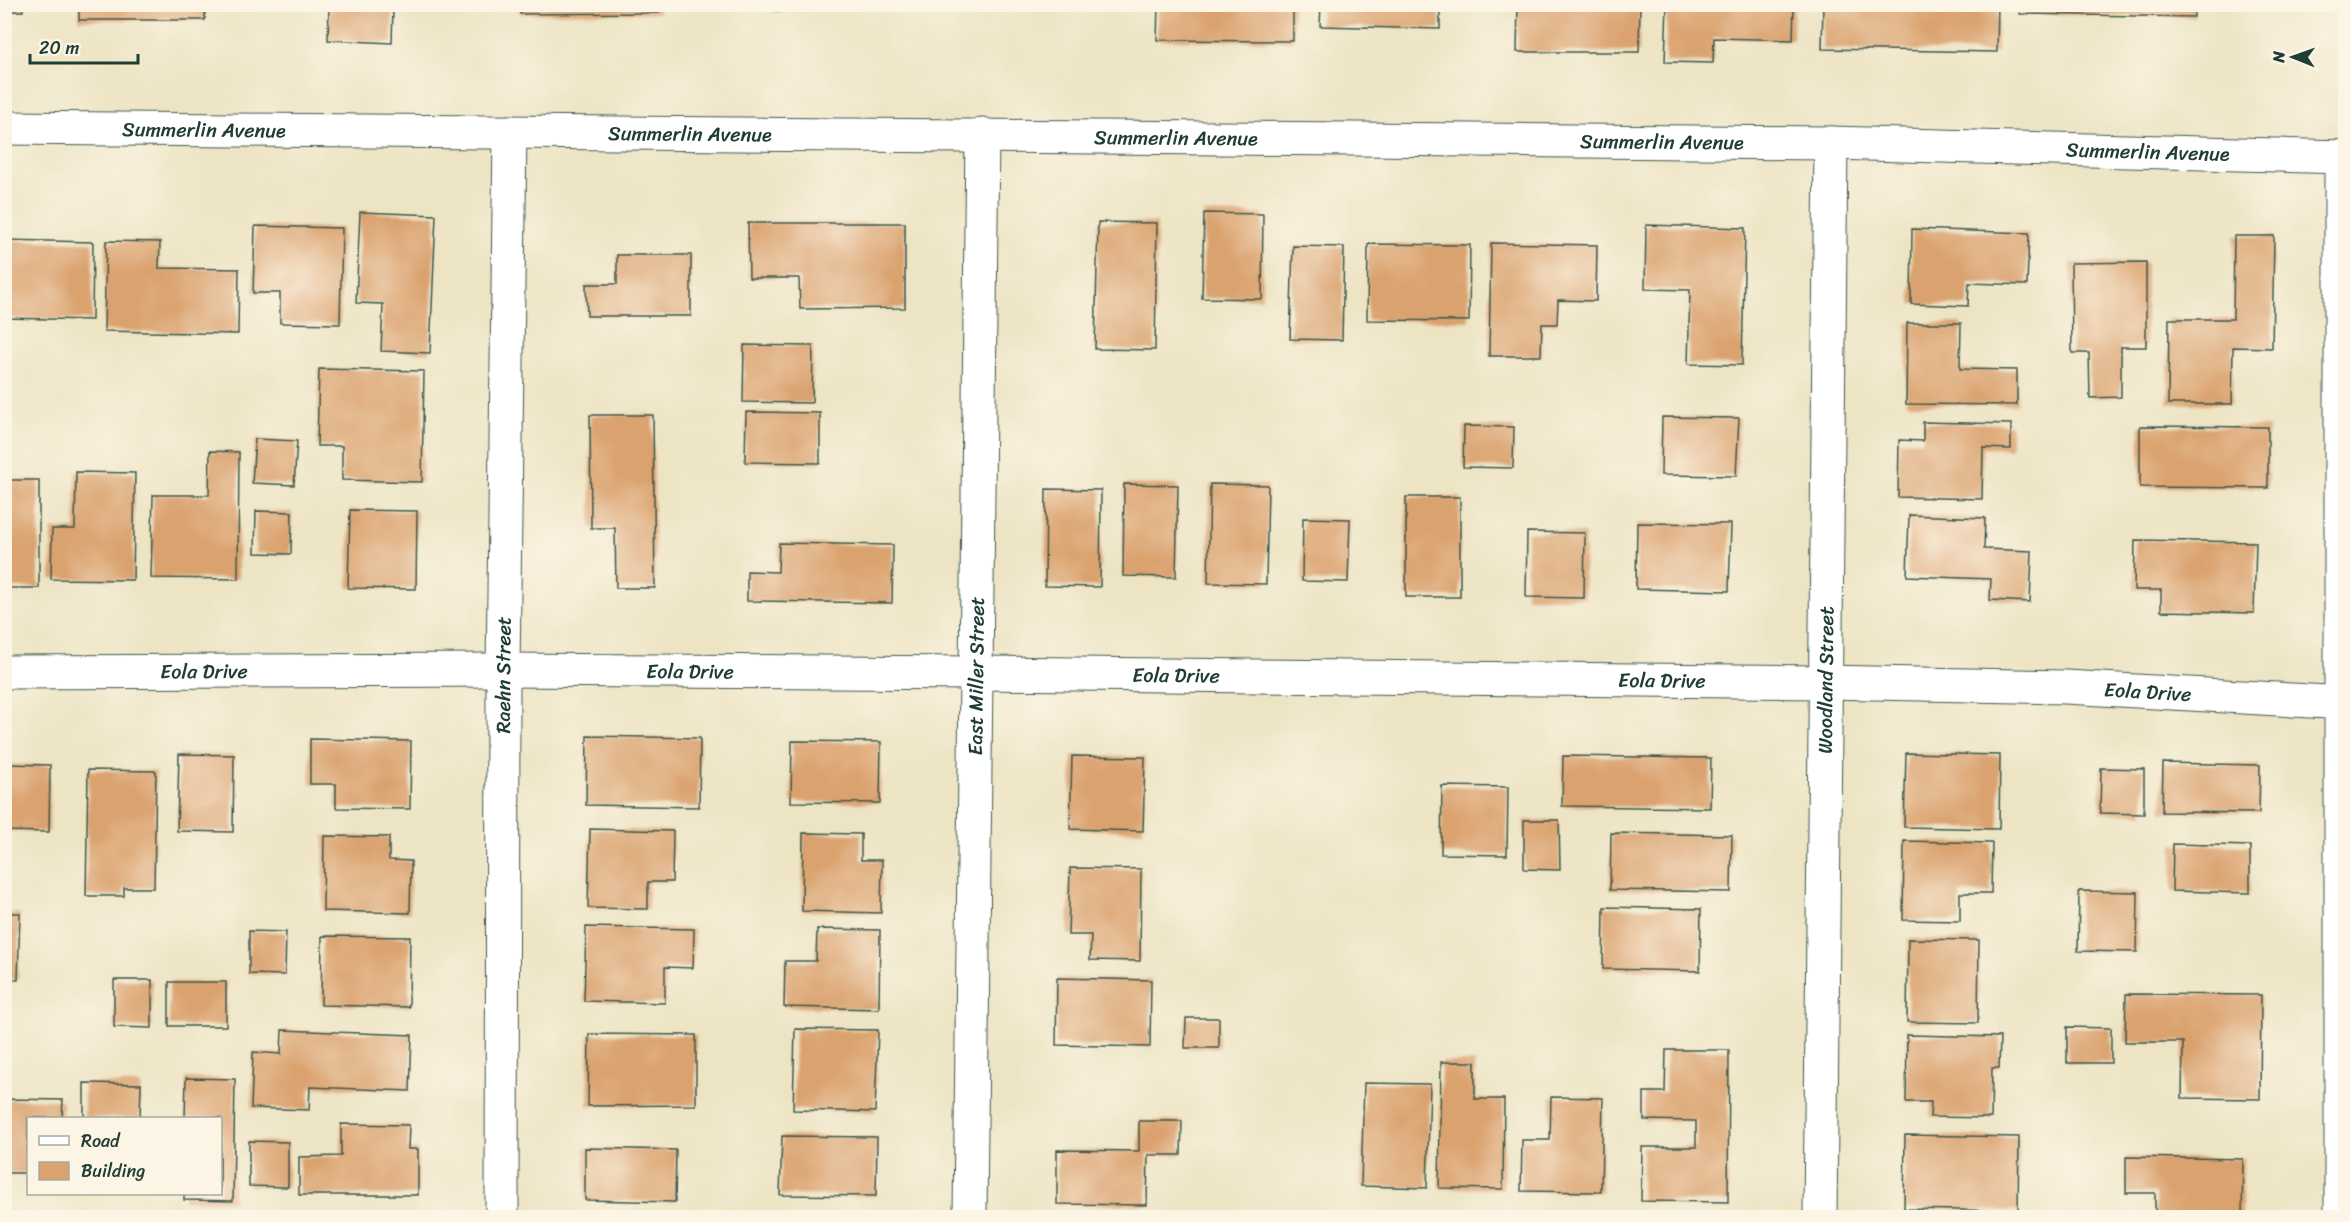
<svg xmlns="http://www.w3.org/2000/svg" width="2350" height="1222" viewBox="0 0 2350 1222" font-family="Sriracha,sans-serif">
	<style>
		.building { fill: #daa26e }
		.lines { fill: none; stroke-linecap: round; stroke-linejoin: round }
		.minor-casing { stroke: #3e564a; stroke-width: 35 }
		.tertiary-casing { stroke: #3e564a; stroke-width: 35 }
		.minor { stroke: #fff; stroke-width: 33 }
		.tertiary { stroke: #fff; stroke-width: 33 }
		.labels { text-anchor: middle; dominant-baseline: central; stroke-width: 5; stroke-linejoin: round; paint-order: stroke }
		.street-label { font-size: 20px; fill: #1f3d34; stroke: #fcf5e5 }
	</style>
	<rect width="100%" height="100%" fill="#fcf5e5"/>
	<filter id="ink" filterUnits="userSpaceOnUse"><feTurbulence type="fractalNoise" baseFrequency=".0167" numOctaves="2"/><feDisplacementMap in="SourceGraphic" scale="12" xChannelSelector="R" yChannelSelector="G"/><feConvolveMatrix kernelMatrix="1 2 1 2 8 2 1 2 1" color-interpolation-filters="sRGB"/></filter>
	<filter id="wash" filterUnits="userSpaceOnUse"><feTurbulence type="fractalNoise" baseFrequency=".008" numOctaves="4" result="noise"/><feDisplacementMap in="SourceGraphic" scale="24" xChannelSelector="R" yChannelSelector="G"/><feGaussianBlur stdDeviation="1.35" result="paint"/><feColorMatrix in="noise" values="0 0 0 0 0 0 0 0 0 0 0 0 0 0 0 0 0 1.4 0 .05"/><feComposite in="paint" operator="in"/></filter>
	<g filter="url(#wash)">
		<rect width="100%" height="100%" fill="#ede4c4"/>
		<g id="blocks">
			<path class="building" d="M4 4H23V11H4Z
				M79 4H205V20H79Z
				M329 4H468L467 12 393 8 392 43 328 40Z
				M520 4H659V13L520 14Z
				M708 4H739V8H708Z
				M775 4H808V11H775Z
				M1158 4H1293V41L1157 40Z
				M1321 4H1440V29L1320 26Z
				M1518 4H1640L1639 52H1517Z
				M1667 4H1794L1793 40 1714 38 1713 63 1665 62Z
				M1823 4H1998L1997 52 1822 49Z
				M2021 4H2194V17L2020 14Z
				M360 212 436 215 430 353 381 351 383 304 356 303Z
				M1204 213 1263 214 1262 299 1202 298Z
				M1098 222 1157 223 1155 350 1095 349Z
				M748 223H905V308L800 309 799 278H749Z
				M1646 225 1745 228 1742 365 1688 364 1690 290 1645 289Z
				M255 226 342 228 340 324 280 323V293H253Z
				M1912 229 2029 233 2027 285 1969 283 1968 306 1911 304Z
				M2234 236H2274L2272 348 2233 347 2232 404H2168L2169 319H2233Z
				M4 240 93 242 92 320 4 318Z
				M106 241 160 242 159 268 239 269 238 334 104 331Z
				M1491 243 1597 245 1596 301 1558 300 1557 324H1542L1541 356H1489Z
				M1368 244 1470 245 1469 321 1367 320Z
				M1293 246 1344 247 1342 340 1290 339Z
				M617 255H691V316H587L586 284H617Z
				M2146 262V347H2121V397L2090 398 2089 353H2072L2071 263Z
				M1907 323H1961L1960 369 2017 370V405L1906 404Z
				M744 345 813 346 812 403 743 402Z
				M319 369 424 371 422 482 342 480V446H317Z
				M746 412 820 413V463L745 462Z
				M590 415H653L655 588H616L615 528H591Z
				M1662 417 1739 418 1736 476 1661 475Z
				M1923 422 2011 424V449L1983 448 1982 499 1898 497 1899 440 1923 441Z
				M1464 426 1514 427 1513 468 1463 467Z
				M2140 426 2268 427V488L2140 487Z
				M255 439 297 441 294 485 252 483Z
				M210 451 239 452 238 579 151 578 153 495H209Z
				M76 472 135 473 133 580 51 579 52 529H75Z
				M4 480H39V588H4Z
				M1124 484 1178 485 1176 577 1123 576Z
				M1210 484 1268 485 1266 584 1208 583Z
				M1046 489 1101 490 1100 587 1045 586Z
				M1406 497H1460V597H1406Z
				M350 510 417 511 416 589 348 588Z
				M256 511 292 512 291 554 255 553Z
				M1909 515 1985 518 1984 549 2032 551 2030 602 1990 600 1991 579 1907 576Z
				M1303 518 1350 519 1348 582 1302 581Z
				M1637 523 1731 524 1729 591 1636 589Z
				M1527 532 1585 533 1584 598 1526 597Z
				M2135 540 2256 542 2254 613 2161 611V590H2134Z
				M779 543 893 545 892 603 747 601V571L778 572Z
				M587 736 700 738 699 807 586 805Z
				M310 739 411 741 410 809 336 808V784H310Z
				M792 741 881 742 880 803 791 802Z
				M1906 753 2000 755 1999 829 1904 827Z
				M179 754 234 755 233 832 177 831Z
				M1072 756 1145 757 1143 831 1070 829Z
				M1563 756 1711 758 1710 808 1562 806Z
				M2163 763 2260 765 2259 813 2162 812Z
				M4 764 50 765 49 832 4 831Z
				M2101 768 2144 769V814L2100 813Z
				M88 770 156 771 154 888H124V896H86Z
				M1442 786 1508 787 1507 855 1441 854Z
				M1524 820H1559L1560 870 1524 869Z
				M590 829 673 831 672 882H648V909L588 908Z
				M803 833 861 834V860H882L881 913 802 911Z
				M1611 833 1732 835 1731 892 1610 890Z
				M324 836 389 837V860L411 861 410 913 323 911Z
				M1904 841 1992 843 1991 893H1960V921L1903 920Z
				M2173 844 2250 846V893L2172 891Z
				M1070 868 1141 869 1140 961 1090 960 1091 935H1068Z
				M2079 891 2138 892 2137 952 2078 951Z
				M1604 907 1701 909 1700 971 1603 969Z
				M4 913H20L18 980 4 979Z
				M586 927 694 929 693 968 665 967V1003L584 1001Z
				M817 929 880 930 879 1009 784 1007 785 961H816Z
				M249 931 286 932 285 975 249 974Z
				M322 936 410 937 409 1007 321 1005Z
				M1908 939 1979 940 1978 1023 1907 1022Z
				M1057 978 1151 980 1150 1047 1056 1045Z
				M114 980H152V1028L114 1027Z
				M169 982H226V1026H169Z
				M2126 994 2261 995 2260 1099 2182 1098 2183 1042H2125Z
				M1186 1018H1219V1048H1185Z
				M2067 1027 2111 1028V1063H2067Z
				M795 1029 878 1030 875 1112 793 1110Z
				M282 1030 412 1035 410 1091 310 1087 309 1110 251 1108 253 1052 281 1054Z
				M589 1034 696 1035V1105L588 1106Z
				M1907 1035 2000 1037 1999 1068H1992L1991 1118 1930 1117 1931 1102H1906Z
				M1666 1050H1729L1728 1202 1641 1201 1642 1147H1696V1121L1644 1120V1092H1665Z
				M1441 1062H1475V1099H1504L1503 1189 1439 1188Z
				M186 1078 235 1079 233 1201 184 1200V1194H220V1118H185Z
				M84 1083 141 1084 140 1118H84Z
				M1364 1083 1430 1084 1427 1188 1361 1186Z
				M1551 1097 1603 1098 1601 1192 1521 1191 1522 1140H1550Z
				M6 1099 63 1100 62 1118H28V1173H5Z
				M1139 1121H1182L1181 1155H1148L1147 1205 1057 1204V1150L1139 1151Z
				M341 1124 409 1125 408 1149H418V1195H299V1157L341 1156Z
				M1905 1135 2019 1137 2018 1211 1904 1209Z
				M782 1136 877 1137 876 1196 780 1195Z
				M249 1141 288 1142V1187L249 1186Z
				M585 1148 676 1150 675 1202 585 1200Z
				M2126 1157 2243 1159 2242 1217 2155 1216V1193H2126Z"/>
		</g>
	</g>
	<g filter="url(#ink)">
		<use href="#blocks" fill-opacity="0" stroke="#3e564a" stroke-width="1.5"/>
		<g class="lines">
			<defs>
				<g id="minor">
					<path id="s1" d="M4 672 503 670 976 673 1825 682 2066 687 2346 703"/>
					<path id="s2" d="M502 1218 503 670 510 132"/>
					<path id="s3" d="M970 1218 982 134"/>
					<path id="s4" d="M1820 1218 1831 143"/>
					<path d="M2341 1218V157"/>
				</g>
				<g id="tertiary">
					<path id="s5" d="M4 128 1831 143 2346 157"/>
				</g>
			</defs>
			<use href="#minor" class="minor-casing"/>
			<use href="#tertiary" class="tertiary-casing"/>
			<use href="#minor" class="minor"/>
			<use href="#tertiary" class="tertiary"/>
		</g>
	</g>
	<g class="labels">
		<g class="street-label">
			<text stroke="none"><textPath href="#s5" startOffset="200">Summerlin Avenue</textPath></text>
			<text stroke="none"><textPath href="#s5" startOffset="686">Summerlin Avenue</textPath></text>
			<text stroke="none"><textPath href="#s5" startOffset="1172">Summerlin Avenue</textPath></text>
			<text stroke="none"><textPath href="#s5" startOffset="1658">Summerlin Avenue</textPath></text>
			<text stroke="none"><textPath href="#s5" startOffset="2144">Summerlin Avenue</textPath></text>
			<text stroke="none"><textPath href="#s1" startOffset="200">Eola Drive</textPath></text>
			<text stroke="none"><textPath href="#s1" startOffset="686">Eola Drive</textPath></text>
			<text stroke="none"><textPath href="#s2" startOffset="543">Raehn Street</textPath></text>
			<text stroke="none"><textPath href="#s1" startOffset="1172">Eola Drive</textPath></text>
			<text stroke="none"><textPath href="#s3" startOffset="542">East Miller Street</textPath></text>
			<text stroke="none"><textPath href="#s1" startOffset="1658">Eola Drive</textPath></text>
			<text stroke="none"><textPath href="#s4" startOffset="538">Woodland Street</textPath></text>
			<text stroke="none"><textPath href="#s1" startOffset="2144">Eola Drive</textPath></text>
		</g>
	</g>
	<rect width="2350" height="1222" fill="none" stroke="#fcf5e5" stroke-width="24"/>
	<rect x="27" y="1117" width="195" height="78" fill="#fcf5e5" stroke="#a4ab9e" stroke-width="1.5"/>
	<rect x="39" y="1136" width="30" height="9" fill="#ffffff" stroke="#a4ab9e" stroke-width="1.5"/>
	<text x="81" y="1147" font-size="18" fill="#1f3d34">Road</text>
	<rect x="39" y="1162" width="30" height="18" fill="#daa26e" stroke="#a4ab9e" stroke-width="1.5"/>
	<text x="81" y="1177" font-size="18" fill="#1f3d34">Building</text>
	<g transform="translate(2293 57) rotate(271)" stroke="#fcf5e5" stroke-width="4.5" paint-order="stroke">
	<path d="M0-4.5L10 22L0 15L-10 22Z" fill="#1f3d34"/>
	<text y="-9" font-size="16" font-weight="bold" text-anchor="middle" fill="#1f3d34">N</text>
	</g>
	<path d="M30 54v9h108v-9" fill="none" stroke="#1f3d34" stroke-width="3"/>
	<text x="39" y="54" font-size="18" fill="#1f3d34" stroke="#fcf5e5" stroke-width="4.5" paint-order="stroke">20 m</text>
</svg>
